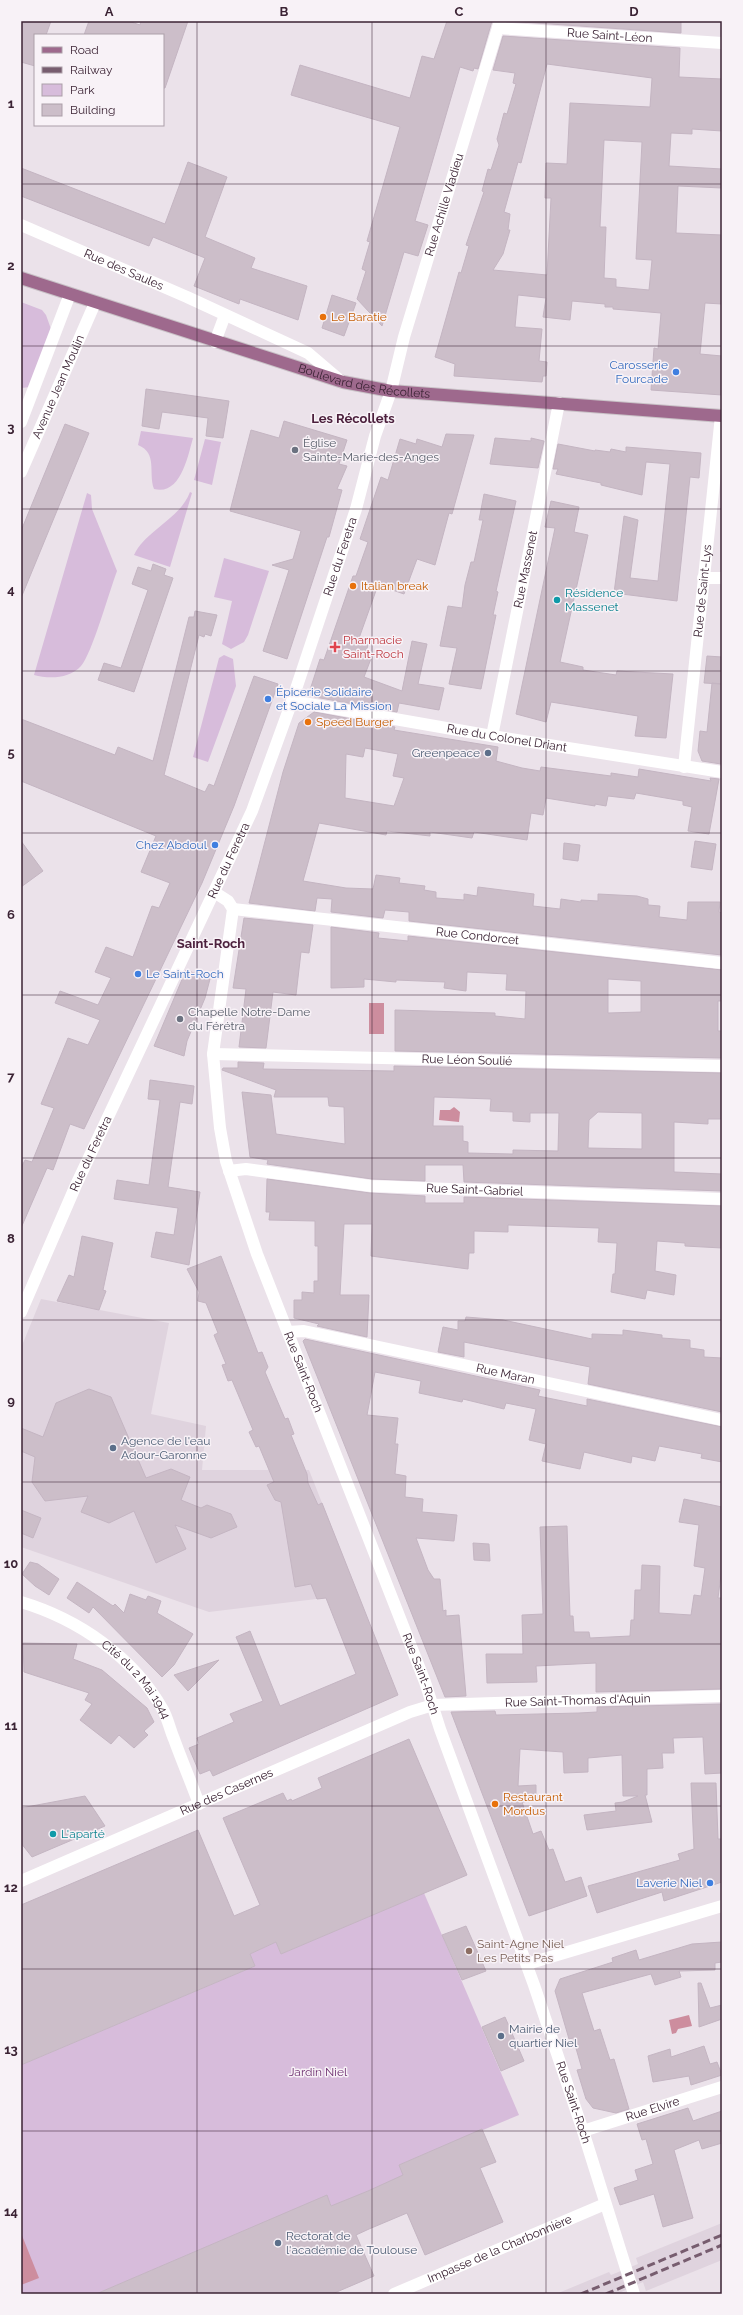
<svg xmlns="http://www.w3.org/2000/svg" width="743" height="2315" viewBox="0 0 743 2315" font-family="Raleway,sans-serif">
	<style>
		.built { fill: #dfd3de }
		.green { fill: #d7bcdb }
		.water { fill: #cd8d9e }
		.building { fill: #ccbec9; stroke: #c4b5c2; fill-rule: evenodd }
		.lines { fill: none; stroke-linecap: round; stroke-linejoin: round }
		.major-casing { stroke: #c8c1c6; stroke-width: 14 }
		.minor { stroke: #fff; stroke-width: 12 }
		.major { stroke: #9e698d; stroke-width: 12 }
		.rail { stroke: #775d6f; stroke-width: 3; stroke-dasharray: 8 4; stroke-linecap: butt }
		.grid { fill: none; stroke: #3b2334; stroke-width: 1; stroke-opacity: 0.55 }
		.food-dot { fill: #e8710a; stroke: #f8f2f7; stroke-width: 1.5 }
		.shop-dot { fill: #3f7fe0; stroke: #f8f2f7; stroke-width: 1.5 }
		.worship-dot { fill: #6b7280; stroke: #f8f2f7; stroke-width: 1.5 }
		.culture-dot { fill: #0f9aa8; stroke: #f8f2f7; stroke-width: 1.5 }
		.health-dot { fill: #e0444e; stroke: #f8f2f7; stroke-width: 1.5 }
		.service-dot { fill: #5c6f8a; stroke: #f8f2f7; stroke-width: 1.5 }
		.education-dot { fill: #8d6e63; stroke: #f8f2f7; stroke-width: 1.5 }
		.labels { text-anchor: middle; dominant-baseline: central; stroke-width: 3; stroke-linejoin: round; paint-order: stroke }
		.street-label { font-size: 12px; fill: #3b2334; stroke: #f8f2f7 }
		.food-label { font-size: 12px; fill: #c56008; stroke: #f8f2f7; text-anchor: start }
		.shop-label { font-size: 12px; fill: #366cbe; stroke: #f8f2f7; text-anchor: end }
		.worship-label { font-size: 12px; fill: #5b616d; stroke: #f8f2f7; text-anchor: start }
		.culture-label { font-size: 12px; fill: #0d838f; stroke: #f8f2f7; text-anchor: start }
		.health-label { font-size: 12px; fill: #be3a42; stroke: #f8f2f7; text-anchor: start }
		.service-label { font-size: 12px; fill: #4e5e75; stroke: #f8f2f7; text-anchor: start }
		.education-label { font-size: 12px; fill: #785e54; stroke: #f8f2f7; text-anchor: start }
		.park-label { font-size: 12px; fill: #6e3070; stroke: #f8f2f7 }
		.neighbourhood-label { font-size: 13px; font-weight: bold; fill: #4c203d; stroke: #f8f2f7 }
		.neatline { fill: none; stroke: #3b2334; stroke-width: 1.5 }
		.grid-label { font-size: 13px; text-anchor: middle; font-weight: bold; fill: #3b2334 }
	</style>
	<rect width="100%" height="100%" fill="#ebe2ea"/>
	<path class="built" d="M41 1299 169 1323 151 1414 206 1426 202 1470H309L358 1594 209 1612 21 1547V1348Z
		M722 2223V2260L646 2291 643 2282 617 2294H556L609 2272 611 2275 638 2264 636 2258Z"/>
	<path class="green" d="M21 302 42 310 46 315 51 329 31 387 21 388Z
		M141 431 193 438C188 455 181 496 154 489 148 473 158 453 138 445Z
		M205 439 221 442 212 485 194 480Z
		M190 492 192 493 170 567 134 555C146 530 180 519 190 492Z
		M87 493 91 495 92 509 117 571C110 589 92 654 81 666 69 679 49 679 34 675Z
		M224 558 269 571 248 635 244 642 231 649 222 644 232 601 214 597Z
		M224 655 233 659 236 686 208 762 193 757 219 658Z
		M424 1893 519 2115 399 2165 404 2176 332 2207 327 2196 96 2294H21V2065L255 1966 250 1954 276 1942 281 1954Z"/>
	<path class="water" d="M369 1003H384V1034H369Z
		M454 1107 460 1112 459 1122 439 1120 440 1110H450Z
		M689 2015 692 2026 678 2029 676 2033 672 2034 669 2020Z
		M21 2233 39 2278 21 2285Z"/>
	<path class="building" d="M21 21H51L46 35H35V66L21 62Z
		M89 21H128L140 25 141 21H188L165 88H163V35H84Z
		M447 21H492L478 69 474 68 473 71 460 67 415 221 428 225 418 256 404 252 382 326 357 299 366 271 362 269 370 242 367 241 400 127 291 95 300 65 410 98 422 56 434 59Z
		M507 21H681V33Z
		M503 36 680 48 679 77 722 79V131L692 129V134L671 133 669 166 722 169V188L678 186 676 233 722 235V304L705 303 700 354 722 356V395L651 390 654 348 658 349 661 313 613 309V307H605V304L572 301 570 320 543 317 546 298 518 295 515 327 542 329 539 361 547 362 546 376H543L542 382 454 376 455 364 435 357 459 272 461 273 469 246 466 245 484 192 482 191 488 169 491 170 499 145 497 139 504 113 507 114 516 84 513 83 515 73 493 70ZM547 64 652 78 650 107 570 103 567 164 546 163 545 198H551L547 275 493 270 503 254 510 230H508L510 214 504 212 518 162 521 163ZM604 140 642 142 636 259 652 260 649 290 616 287V279L604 278 606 227H600Z
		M188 162 227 177 205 237 255 258 251 268 307 286 298 320 240 299 239 304 194 286 205 258 153 237 149 246 21 196V168L165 224Z
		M332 295 356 303 344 336 322 328Z
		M146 389 229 401 223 438 206 436 208 418 162 412 159 429 142 426Z
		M284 421 347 440 339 464 347 466 337 489 342 490 329 537H327L287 659 263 651 289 570 272 565 293 559 301 531 230 511 251 430 279 438Z
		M65 424 89 433 21 598V531Z
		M446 434 474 435 452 514 449 513 435 565 417 559 404 594 378 585 358 641 368 645 366 652 372 656 364 677 402 691 412 641 427 644 418 684 444 688 439 710 399 703 397 712 315 697 309 693 320 659 324 660 353 576H356L368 542 360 539 381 477 388 480 400 439 416 444 417 439 442 447Z
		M495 438 531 441V438L544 441 538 468 490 464Z
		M558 444 595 451V450L610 452 611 449 626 452V447L701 453 699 478 690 477 677 601 614 593 624 516 638 520 630 578 658 581 670 464 646 462 642 495 601 485V483L556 474 558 469H553Z
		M484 494 516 501 496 591 498 592 493 615H496L481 689 449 684 457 648 440 646 448 606 462 608 465 585 471 562H474L483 520H479Z
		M551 501 579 507 574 532 588 535 560 662 583 667V670L616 675 617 671 673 674 666 738 635 736 638 716 551 702 546 722 516 714 555 528 545 527Z
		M153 564 166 569 164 575 173 578 134 692 98 680 104 663 121 668 148 590 132 584 138 567 151 571Z
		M195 611 217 615 211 636 205 634 204 637 199 635 164 775 205 792 209 784 214 786 254 676 278 684 234 806 202 883 84 1129 70 1124 53 1170 47 1168 21 1228V1168L25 1160 32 1162 54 1108 41 1104 68 1038 88 1045 100 1020 55 1003 60 991 98 1005 111 978 95 972 106 947 133 957 152 906 159 908 170 883 141 872 156 836 21 781V719L115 755 118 747 153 761 189 617H194Z
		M707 656 722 657V684L704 683Z
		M712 683 722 684 721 764 702 761 698 751 700 731 707 732Z
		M314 712 395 727 394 730 498 747 496 761 522 768 540 771 541 767 611 776V773L638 777 639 769 711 781 710 778 719 779 709 834 688 831 692 807 683 805V801L636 793 634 799 608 796 606 806 595 804V806L546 798 543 815 531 813 527 840 474 832 472 838 430 832V836L387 831 386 835 319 823 303 881 346 888 373 889 376 875 400 878 399 883 425 886 424 890 436 892V898L464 900V894L477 896 478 887 534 894 533 906 560 909 561 899 581 902V900L598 901V894L637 896 648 899V905L660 906 659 917 687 920 688 902H720L719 912 722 913V955L409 921V912L385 910 383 918 331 912 332 899 317 898 315 911 249 903 283 772 299 723ZM365 748 398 754 393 776 404 778 394 806 345 798 346 754 363 757Z
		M21 841 43 871 21 887Z
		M695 841 716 844 712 870 691 867Z
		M564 843 580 845 578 861 563 859Z
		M244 918 313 925 309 953 301 952 296 995 273 992 266 1048 239 1047 246 989 233 988Z
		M331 927 379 933 378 938 408 941V936L722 970 721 1001H718V1031H722V1058L395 1051V1010L495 1013V1016L525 1019 526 991 506 990 507 974 467 972 466 991 444 988 445 982 396 980V982L364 979V987L331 988ZM608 979 641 981V1012L608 1013Z
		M186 970 210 979 205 998 187 1041 184 1056 154 1046Z
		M238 1062 264 1063 263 1069 394 1071V1066L722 1073V1119H708V1124L674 1122V1172L722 1174V1191L464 1182 463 1165H425V1181L372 1179 267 1164 268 1160 250 1157 242 1092 271 1095 276 1134 345 1144 344 1107 329 1106 328 1097H274L276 1090 222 1070 223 1068H238ZM434 1097 491 1099 490 1111 513 1112V1121L530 1122V1113H559L558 1151 513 1150V1154L468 1153V1142L463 1141V1126H433ZM598 1112 642 1113V1149L588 1148 589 1120Z
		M150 1080 194 1086 192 1104 180 1102 168 1187 200 1192 189 1265 151 1257 156 1232 174 1235 178 1208 114 1199 117 1180 149 1185 160 1100 148 1099Z
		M267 1179 370 1193 425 1196V1203H464V1197L722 1206V1248L685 1246V1243L657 1241 655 1271 676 1275 674 1295 647 1290 645 1299 611 1292 613 1274H615L617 1243 598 1242 599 1228 508 1225V1232L474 1231V1253H469L468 1269 371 1256 372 1224H344L340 1295H369L367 1337 317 1326 319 1324 294 1318V1300H302V1292L314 1293V1281H318V1246H315V1221L269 1220 270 1212H266Z
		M82 1236 113 1243 103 1290 106 1291 99 1310 57 1301 69 1275 74 1277Z
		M221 1256 258 1353 262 1352 268 1367 265 1372 285 1419 288 1418 294 1434 291 1435 307 1474 308 1483 318 1505 322 1503 398 1695 213 1776 210 1770 200 1774 189 1748 199 1744 197 1738 234 1722 230 1714 263 1701 236 1637 250 1631 280 1706 356 1674 326 1598 317 1599 311 1584 295 1587 281 1502 275 1500 267 1485 274 1482 259 1446 256 1447 249 1432 253 1430 232 1380 228 1381 222 1365 226 1364 214 1335 218 1333 206 1303 198 1301 199 1292 187 1269Z
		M466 1317 503 1320 592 1339V1334L623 1335V1330L662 1335V1338L690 1340V1348L704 1350V1357L722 1358V1412L588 1384 590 1367 464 1342V1357L438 1352 443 1327 458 1330V1321H465Z
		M305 1339 540 1390 538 1396 587 1406V1399L722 1427V1462L701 1458 702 1454 659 1446 655 1461 632 1456 631 1463 584 1452 580 1469 542 1461 546 1444 529 1440 536 1409 506 1403 504 1409 463 1399 462 1402 419 1393 421 1381 375 1372 367 1415 398 1418 395 1444H398L395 1474 406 1476 405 1497 423 1499 422 1512 457 1515 454 1541 416 1538 428 1570 434 1579H440L443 1611 446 1610V1616L459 1615 466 1696 445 1697 303 1341Z
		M89 1389 111 1397 146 1478 171 1469 190 1477 181 1500 201 1508 207 1505 231 1514 237 1527 211 1538 175 1525 186 1549 156 1563 134 1511 109 1523 81 1512 88 1496 45 1501 32 1482 35 1457 21 1451V1428L43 1437 56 1403Z
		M684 1499 722 1507V1567L718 1598H722V1689L596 1692V1663L536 1666 537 1682 487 1683 486 1654H523L522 1615 543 1614 540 1527 567 1526 570 1616H573L574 1632H589L590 1638 630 1636 631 1620H634L635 1590H641L642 1565 660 1566 659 1613 691 1615 694 1595 701 1596 705 1568 694 1566 699 1525 679 1522Z
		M21 1510 41 1518 33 1538 21 1533Z
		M473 1543 489 1544 490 1561 474 1560Z
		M30 1562 38 1564 59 1579 49 1595 35 1586 22 1574Z
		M77 1582 113 1606 115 1604 124 1613 130 1594 146 1600 148 1596 161 1601 157 1613 193 1634 174 1665 162 1677 93 1607 89 1613 67 1598Z
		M23 1643 77 1644 73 1659 102 1670 147 1708 154 1722 144 1731 148 1735 134 1748 119 1735 111 1744 80 1720 92 1704 85 1700 89 1693 24 1672Z
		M219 1660 188 1691 174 1675Z
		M722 1704V1773L705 1774 703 1737 673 1738 674 1753H662L663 1768 647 1769V1795H645L652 1822 587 1830 584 1815 616 1811 615 1803 623 1802 638 1796H623L622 1755 588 1758V1772L564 1773 563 1752 520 1749 518 1786 536 1785V1801L522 1802 533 1834 541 1831 549 1850 553 1849 565 1882 581 1877 587 1896 529 1916 451 1712 495 1711 496 1715 579 1713 597 1712V1707Z
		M409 1739 467 1875 281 1954 276 1942 250 1954 255 1966 21 2065V1905L198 1830 234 1916 260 1905 223 1818 283 1793 287 1801 291 1799 292 1801 322 1788 318 1778Z
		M691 1783H716L718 1839H722V1882L664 1901 662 1892 597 1913 588 1886 680 1860 678 1854 694 1849Z
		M85 1796 105 1826 32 1857 21 1843V1808Z
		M466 1926 486 1971 462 1980 442 1935Z
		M722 1942V1962L715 1963V1970L679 1971 681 1977 655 1985 651 1974 582 1993 594 2031 600 2029 610 2060 614 2059 629 2109 616 2113 593 2108 586 2099 577 2070 582 2069 573 2038 569 2039 555 1991 560 1979 613 1962 612 1958 636 1950 639 1960 692 1944Z
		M698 1983H701L710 2008 722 2005V2019L699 2027Z
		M505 2017 524 2061 501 2071 482 2027Z
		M704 2046 710 2064 717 2062 722 2075 691 2085 689 2076 653 2082 648 2056 670 2049 671 2057Z
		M688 2108 693 2121 722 2111V2143L702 2149 699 2140 674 2150 693 2218 663 2227 654 2194 620 2205 614 2188 638 2180 635 2170 653 2164 646 2139 642 2140 637 2124Z
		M482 2129 496 2162 480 2168 503 2222 425 2255 407 2213 369 2229 356 2235 374 2276 332 2294H96L327 2195 331 2206 368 2191 403 2175 399 2165Z"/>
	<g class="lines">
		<defs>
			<g id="major">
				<path id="s17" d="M21 278 343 382 391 391 722 416"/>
			</g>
		</defs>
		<use href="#major" class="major-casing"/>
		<g class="minor">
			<path id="s1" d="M498 28 722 43"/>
			<path id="s2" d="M21 225 187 297 308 353 342 382"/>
			<path d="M215 342 225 315"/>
			<path d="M21 422 70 294"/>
			<path id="s3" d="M21 472 95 303"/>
			<path d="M703 578H722"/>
			<path id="s4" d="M292 701 492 736 722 772"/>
			<path id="s5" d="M492 736 559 403"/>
			<path id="s6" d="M684 767 721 416"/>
			<path id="s7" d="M214 892 228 901 233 909 213 1054 220 1128 226 1161 257 1254 425 1682 440 1729 534 1985 583 2131 634 2294"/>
			<path id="s8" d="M233 909 722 963"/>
			<path id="s9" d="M213 1054 722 1066"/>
			<path id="s10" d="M229 1171 246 1169 371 1186 722 1199"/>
			<path id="s11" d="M21 1312 76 1185 252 811 292 701 356 509 375 436 391 391 404 337 500 21"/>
			<path id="s12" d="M288 1332 304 1331 722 1420"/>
			<path id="s13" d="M21 1602C78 1619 134 1657 163 1710 168 1719 170 1730 174 1739 182 1761 191 1782 199 1804"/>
			<path id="s14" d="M21 1881 410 1712 433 1705 722 1696"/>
			<path d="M527 1964 722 1906"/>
			<path id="s15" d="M583 2131 722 2087"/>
			<path id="s16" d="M394 2294 605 2204"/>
		</g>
		<use href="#major" class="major"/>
		<path class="rail" d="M581 2294 722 2235
			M606 2294 722 2245"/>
	</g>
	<path class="grid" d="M197 21V2294M372 21V2294M546 21V2294M21 184H722M21 346H722M21 509H722M21 671H722M21 833H722M21 995H722M21 1158H722M21 1320H722M21 1482H722M21 1644H722M21 1806H722M21 1969H722M21 2131H722"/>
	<g class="food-dot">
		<circle cx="323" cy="317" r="4"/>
		<circle cx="353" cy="586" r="4"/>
		<circle cx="308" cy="722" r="4"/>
		<circle cx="495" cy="1804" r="4"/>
	</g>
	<g class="shop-dot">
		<circle cx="676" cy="372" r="4"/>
		<circle cx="268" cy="699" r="4"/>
		<circle cx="215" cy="845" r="4"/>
		<circle cx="138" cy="974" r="4"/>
		<circle cx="710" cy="1883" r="4"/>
	</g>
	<g class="worship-dot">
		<circle cx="295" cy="450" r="4"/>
		<circle cx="180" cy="1019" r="4"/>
	</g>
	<g class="culture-dot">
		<circle cx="557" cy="600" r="4"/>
		<circle cx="53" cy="1834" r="4"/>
	</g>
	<path class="health-dot" d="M333 641h4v4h4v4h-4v4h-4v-4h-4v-4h4z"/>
	<g class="service-dot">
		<circle cx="488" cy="753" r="4"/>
		<circle cx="113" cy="1448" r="4"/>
		<circle cx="501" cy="2036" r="4"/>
		<circle cx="278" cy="2243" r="4"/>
	</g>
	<circle class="education-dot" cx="469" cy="1951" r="4"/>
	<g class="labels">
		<g class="street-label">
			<text stroke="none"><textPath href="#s1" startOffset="112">Rue Saint-Léon</textPath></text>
			<text stroke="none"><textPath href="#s11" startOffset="1188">Rue Achille Viadieu</textPath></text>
			<text stroke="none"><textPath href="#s2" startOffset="112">Rue des Saules</textPath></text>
			<text stroke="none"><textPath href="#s17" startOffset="359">Boulevard des Récollets</textPath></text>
			<text stroke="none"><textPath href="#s3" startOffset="93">Avenue Jean Moulin</textPath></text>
			<text stroke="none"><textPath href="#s11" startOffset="821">Rue du Feretra</textPath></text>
			<text stroke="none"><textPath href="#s5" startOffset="170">Rue Massenet</textPath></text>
			<text stroke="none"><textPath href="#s6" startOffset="177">Rue de Saint-Lys</textPath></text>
			<text stroke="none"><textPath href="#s4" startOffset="218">Rue du Colonel Driant</textPath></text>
			<text stroke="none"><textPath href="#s11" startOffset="497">Rue du Feretra</textPath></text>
			<text stroke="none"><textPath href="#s8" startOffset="246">Rue Condorcet</textPath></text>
			<text stroke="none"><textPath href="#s9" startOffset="254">Rue Léon Soulié</textPath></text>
			<text stroke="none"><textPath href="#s11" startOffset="173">Rue du Feretra</textPath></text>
			<text stroke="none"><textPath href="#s10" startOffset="247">Rue Saint-Gabriel</textPath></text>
			<text stroke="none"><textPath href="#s7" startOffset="505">Rue Saint-Roch</textPath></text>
			<text stroke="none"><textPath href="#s12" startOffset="222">Rue Maran</textPath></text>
			<text stroke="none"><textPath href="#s7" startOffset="829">Rue Saint-Roch</textPath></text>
			<text stroke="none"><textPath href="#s13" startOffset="142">Cité du 2 Mai 1944</textPath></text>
			<text stroke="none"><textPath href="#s14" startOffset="593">Rue Saint-Thomas d'Aquin</textPath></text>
			<text stroke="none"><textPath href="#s14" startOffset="224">Rue des Casernes</textPath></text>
			<text stroke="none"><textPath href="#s7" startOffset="1284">Rue Saint-Roch</textPath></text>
			<text stroke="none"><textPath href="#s15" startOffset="73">Rue Elvire</textPath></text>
			<text stroke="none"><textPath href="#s16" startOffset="115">Impasse de la Charbonnière</textPath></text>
		</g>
		<g class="food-label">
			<text x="331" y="317">Le Baratie</text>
			<text x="361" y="586">Italian break</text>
			<text x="316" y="722">Speed Burger</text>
			<text x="503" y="1797">Restaurant<tspan x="503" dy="14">Mordus</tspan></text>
		</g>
		<g class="shop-label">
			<text x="668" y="365">Carosserie<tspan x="668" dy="14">Fourcade</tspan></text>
			<text x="276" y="692" text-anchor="start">Épicerie Solidaire<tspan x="276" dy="14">et Sociale La Mission</tspan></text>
			<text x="207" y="845">Chez Abdoul</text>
			<text x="146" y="974" text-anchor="start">Le Saint-Roch</text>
			<text x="702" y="1883">Laverie Niel</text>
		</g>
		<g class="worship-label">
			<text x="303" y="443">Église<tspan x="303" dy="14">Sainte-Marie-des-Anges</tspan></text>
			<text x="188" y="1012">Chapelle Notre-Dame<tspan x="188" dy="14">du Férétra</tspan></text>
		</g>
		<g class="culture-label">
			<text x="565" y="593">Résidence<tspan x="565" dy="14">Massenet</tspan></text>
			<text x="61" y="1834">L'aparté</text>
		</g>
		<g class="health-label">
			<text x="343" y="640">Pharmacie<tspan x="343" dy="14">Saint-Roch</tspan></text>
		</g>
		<g class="service-label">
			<text x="480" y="753" text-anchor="end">Greenpeace</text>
			<text x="121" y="1441">Agence de l'eau<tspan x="121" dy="14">Adour-Garonne</tspan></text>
			<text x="509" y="2029">Mairie de<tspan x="509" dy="14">quartier Niel</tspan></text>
			<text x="286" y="2236">Rectorat de<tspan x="286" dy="14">l'académie de Toulouse</tspan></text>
		</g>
		<g class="education-label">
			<text x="477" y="1944">Saint-Agne Niel<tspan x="477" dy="14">Les Petits Pas</tspan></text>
		</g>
		<g class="park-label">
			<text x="318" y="2072">Jardin Niel</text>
		</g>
		<g class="neighbourhood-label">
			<text x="353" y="418">Les Récollets</text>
			<text x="211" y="943">Saint-Roch</text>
		</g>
	</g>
	<rect width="743" height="2315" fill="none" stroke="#f8f2f7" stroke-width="44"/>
	<rect x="34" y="34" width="130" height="92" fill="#f8f2f7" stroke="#ac9fa9"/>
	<rect x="42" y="47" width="20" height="6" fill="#9e698d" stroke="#ac9fa9"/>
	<text x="70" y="54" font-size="12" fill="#3b2334">Road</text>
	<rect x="42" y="67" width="20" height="6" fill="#775d6f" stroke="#ac9fa9"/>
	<text x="70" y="74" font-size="12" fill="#3b2334">Railway</text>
	<rect x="42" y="84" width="20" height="12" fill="#d7bcdb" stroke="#ac9fa9"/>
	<text x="70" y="94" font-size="12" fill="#3b2334">Park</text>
	<rect x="42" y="104" width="20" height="12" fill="#ccbec9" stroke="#ac9fa9"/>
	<text x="70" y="114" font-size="12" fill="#3b2334">Building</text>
	<rect x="22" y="22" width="699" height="2271" class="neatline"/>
	<g class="grid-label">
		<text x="109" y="16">A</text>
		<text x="284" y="16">B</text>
		<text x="459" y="16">C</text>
		<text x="634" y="16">D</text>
		<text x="11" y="108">1</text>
		<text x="11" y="270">2</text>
		<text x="11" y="432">3</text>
		<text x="11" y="594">4</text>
		<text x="11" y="757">5</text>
		<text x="11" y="919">6</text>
		<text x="11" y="1081">7</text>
		<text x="11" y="1243">8</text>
		<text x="11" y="1405">9</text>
		<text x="11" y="1568">10</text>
		<text x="11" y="1730">11</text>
		<text x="11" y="1892">12</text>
		<text x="11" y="2054">13</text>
		<text x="11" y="2216">14</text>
	</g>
</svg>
